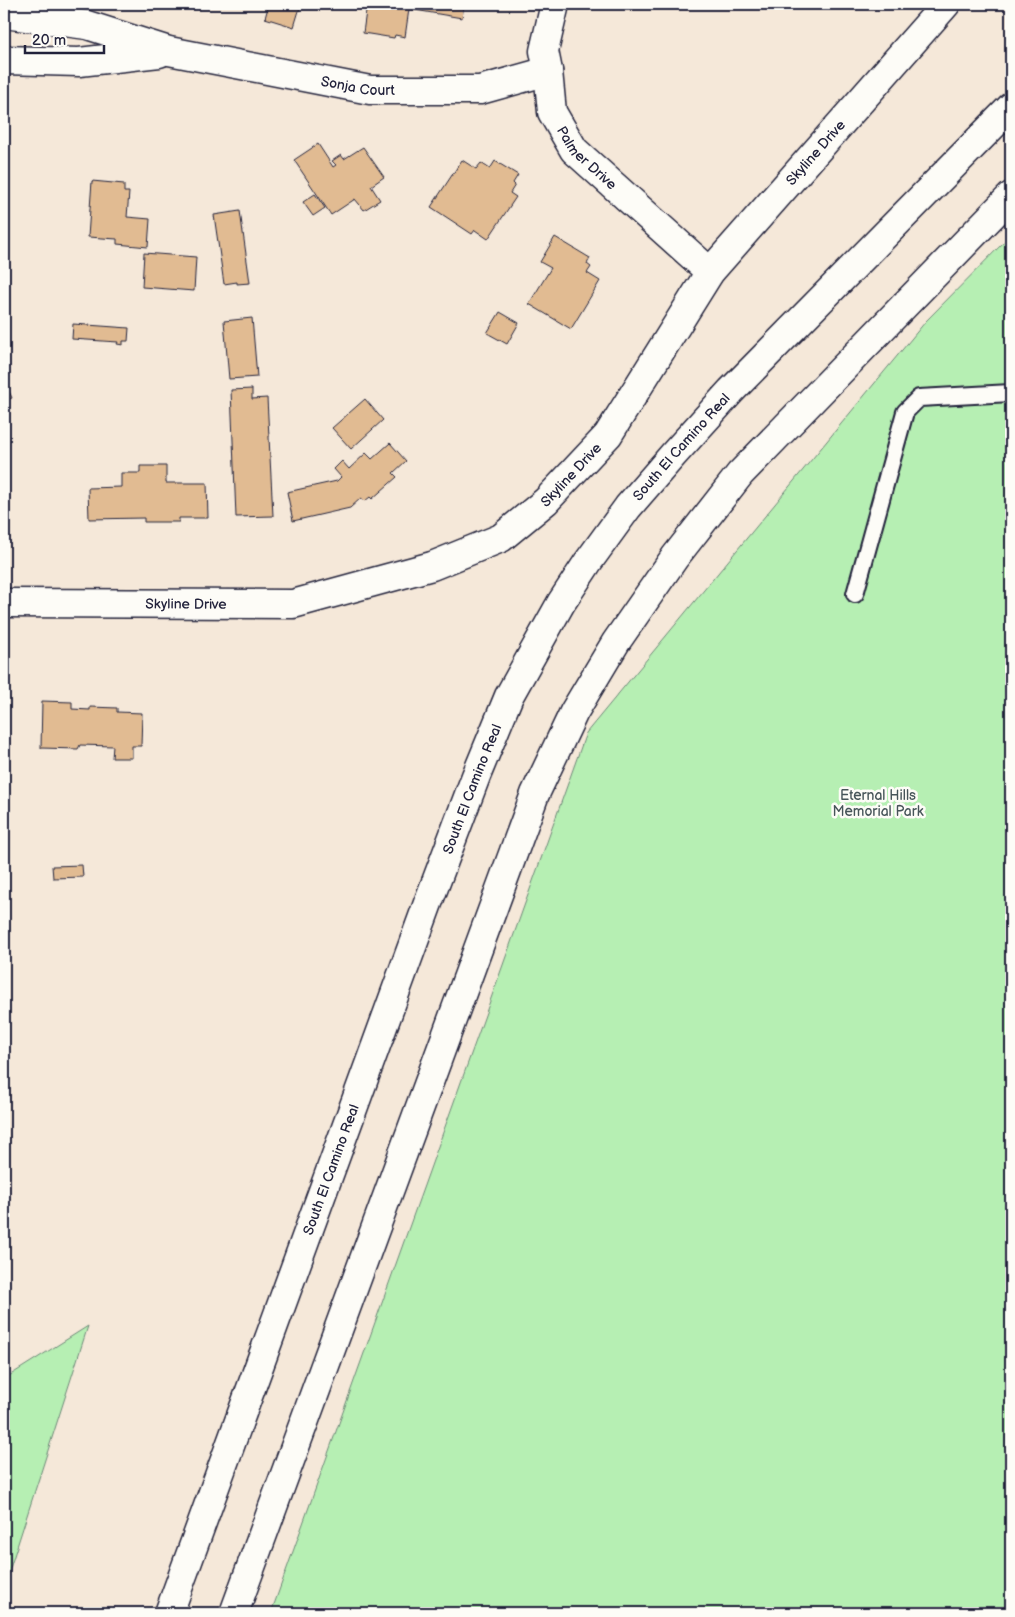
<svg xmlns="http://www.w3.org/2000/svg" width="1015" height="1617" viewBox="0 0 1015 1617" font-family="'Balsamiq Sans',sans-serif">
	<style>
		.green { fill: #b6efb3; stroke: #6c8877 }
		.building { fill: #e1bb92; stroke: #22223b }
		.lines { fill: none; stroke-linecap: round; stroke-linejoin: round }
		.service-casing { stroke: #22223b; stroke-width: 20 }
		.tertiary-casing { stroke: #22223b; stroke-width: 31 }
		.primary-casing { stroke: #22223b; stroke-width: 31 }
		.service { stroke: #fdfcf7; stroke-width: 16 }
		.tertiary { stroke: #fdfcf7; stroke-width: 28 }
		.primary { stroke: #fdfcf7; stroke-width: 28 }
		.labels { text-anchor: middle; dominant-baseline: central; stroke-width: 5; stroke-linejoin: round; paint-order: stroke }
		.street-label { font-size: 14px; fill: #22223b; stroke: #fdfcf7 }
		.park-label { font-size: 14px; fill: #475559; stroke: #fdfcf7 }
	</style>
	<rect width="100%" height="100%" fill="#f5e8d9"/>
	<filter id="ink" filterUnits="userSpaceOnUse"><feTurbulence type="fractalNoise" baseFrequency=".02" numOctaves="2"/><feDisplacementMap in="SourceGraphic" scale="10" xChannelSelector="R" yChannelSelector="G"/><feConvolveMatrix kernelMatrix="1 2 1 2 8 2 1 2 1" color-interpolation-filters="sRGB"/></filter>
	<g filter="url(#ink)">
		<path class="green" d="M1011 235V1613H271L586 733 926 321Z
			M88 1326 4 1587V1379Z"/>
		<path class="building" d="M269 4H301L294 27 265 18Z
			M367 4H464L462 18 409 9 405 37 395 35 394 38 363 33Z
			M318 144 333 167 336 165 332 161 341 155 344 159 363 147 384 177 371 186 380 200 364 210 355 199 331 215 294 160Z
			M462 160 476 169 481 163 490 169 495 161 518 175 513 183 515 185 510 193 516 197 488 239 475 230 472 234 431 207Z
			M92 181 124 184V192H129L127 217 150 219 148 247 117 244V239L88 237Z
			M315 194 325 208 313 216 303 202Z
			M240 211 250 283 237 284V282L224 284 214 215Z
			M555 237 590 258 587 264 591 267 587 273 600 281 571 329 529 304 551 268 540 262Z
			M144 253 196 257 194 291 142 287Z
			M500 312 519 323 507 344 487 333Z
			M252 318 257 377 229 379 224 321Z
			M73 324 129 328 128 341H123V345L117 344 118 342 72 339Z
			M4 380 12 398 4 401Z
			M252 389V399L267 398 273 516 236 517 231 390Z
			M365 399 383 420 351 449 332 428Z
			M390 443 406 461 393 473 397 477 372 499 370 497 365 501 361 498 350 508 293 521 287 492 337 481 341 477 334 469 342 461 349 469 366 453 372 459Z
			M140 466H166V483H207L208 518H179V522H144V518L89 519 88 488 121 487V473H140Z
			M42 701 72 702V709L90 710V707L117 708V712L142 713 141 746H132V758H112L113 746 80 745 78 749 41 748Z
			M82 865 83 877 53 878 52 866Z"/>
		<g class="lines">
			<defs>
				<path id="service" d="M855 594 905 412 919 398 1011 393"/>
				<g id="tertiary">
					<path id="s1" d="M555 4 544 51 548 71 552 112 574 150 710 272"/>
					<path id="s2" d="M4 14 87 25 169 51 370 90H480L548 71"/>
					<path d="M4 60 79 62 159 53"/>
					<path id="s3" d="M4 603 293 604 432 566 501 538 546 501 608 435 710 272 946 4"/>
				</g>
				<g id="primary">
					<path id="s4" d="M169 1613 428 903 476 776 509 696 561 603 588 562 628 507 673 455 731 391 1011 107"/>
					<path d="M234 1613 535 794 574 712 616 642 675 557 740 474 1011 196"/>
				</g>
			</defs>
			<use href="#service" class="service-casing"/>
			<use href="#tertiary" class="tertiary-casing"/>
			<use href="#primary" class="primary-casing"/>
			<use href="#service" class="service"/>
			<use href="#tertiary" class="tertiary"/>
			<use href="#primary" class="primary"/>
		</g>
	</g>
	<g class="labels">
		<g class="street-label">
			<text stroke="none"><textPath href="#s2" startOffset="362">Sonja Court</textPath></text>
			<text stroke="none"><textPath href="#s3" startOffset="1008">Skyline Drive</textPath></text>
			<text stroke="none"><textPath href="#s1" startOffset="168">Palmer Drive</textPath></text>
			<text stroke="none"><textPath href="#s4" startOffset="1282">South El Camino Real</textPath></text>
			<text stroke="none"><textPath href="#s3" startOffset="602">Skyline Drive</textPath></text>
			<text stroke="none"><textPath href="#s3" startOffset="182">Skyline Drive</textPath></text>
			<text stroke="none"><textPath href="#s4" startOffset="878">South El Camino Real</textPath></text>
			<text stroke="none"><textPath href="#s4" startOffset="472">South El Camino Real</textPath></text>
		</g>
		<g class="park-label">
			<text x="878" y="795">Eternal Hills<tspan x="878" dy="16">Memorial Park</tspan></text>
		</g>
	</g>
	<rect width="1015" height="1617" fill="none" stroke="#fdfcf7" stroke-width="20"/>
	<rect x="10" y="10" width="995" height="1597" fill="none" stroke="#22223b" stroke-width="2" filter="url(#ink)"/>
	<path d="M25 45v8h79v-8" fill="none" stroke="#22223b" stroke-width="2.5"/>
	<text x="32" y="45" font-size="15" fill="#22223b" stroke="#fdfcf7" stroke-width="4" paint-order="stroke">20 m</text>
</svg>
